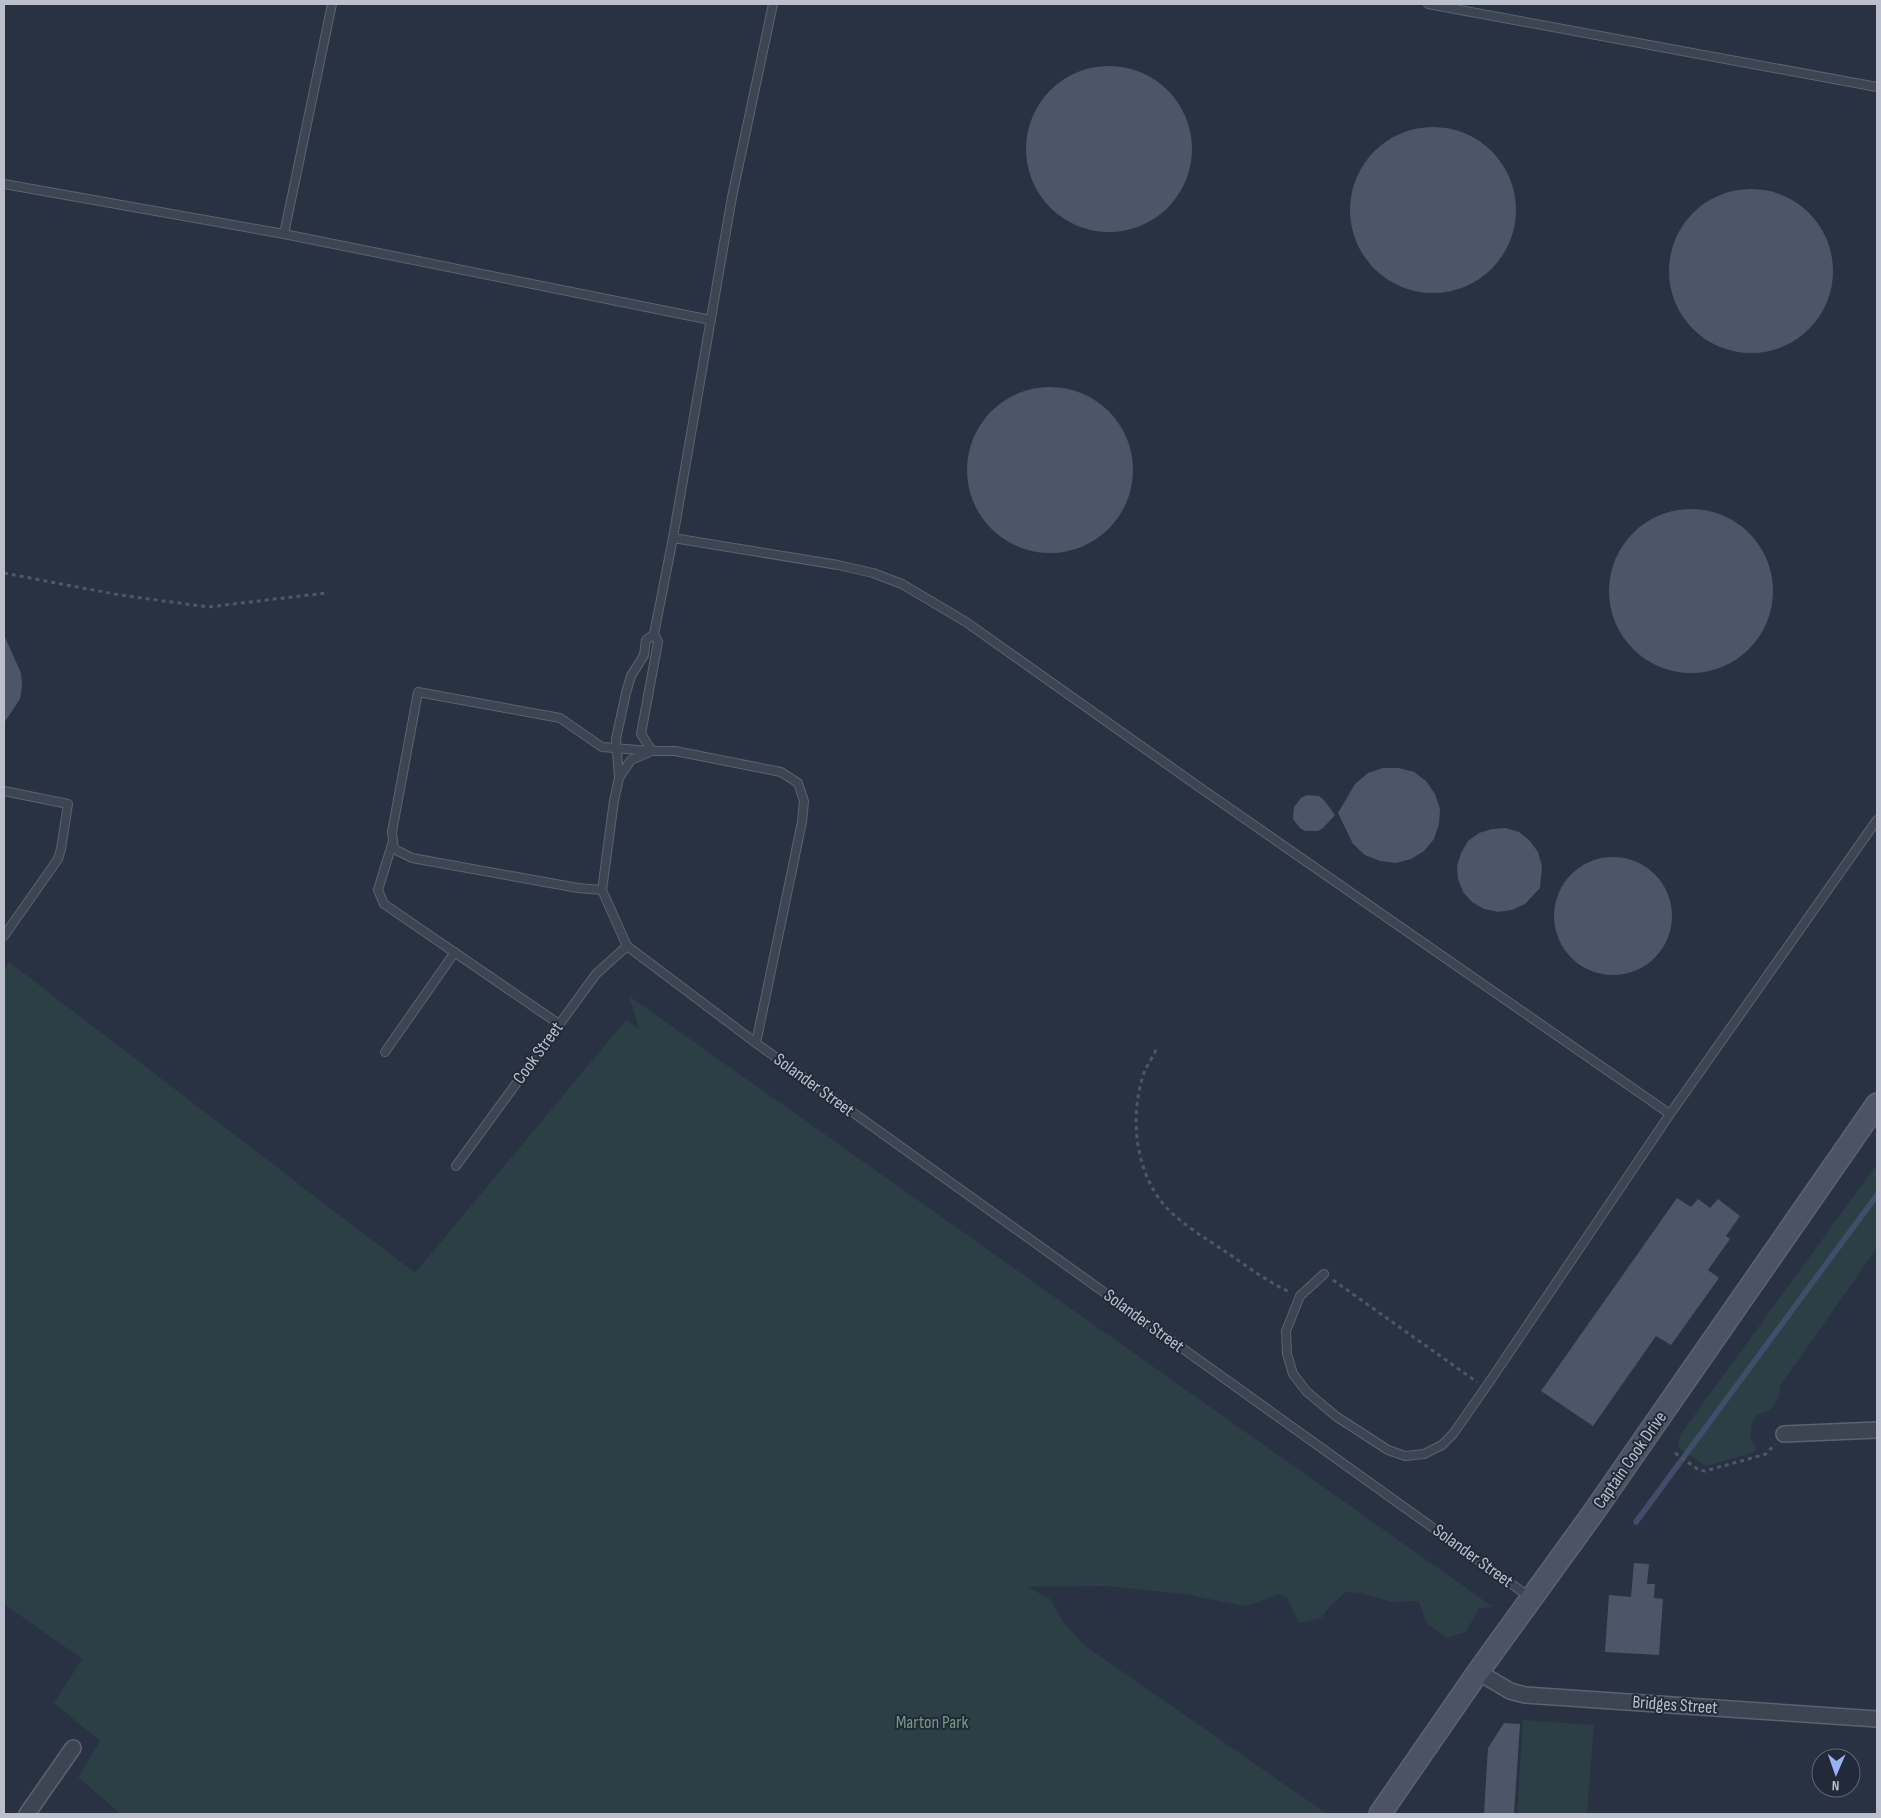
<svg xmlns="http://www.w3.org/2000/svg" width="1881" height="1818" viewBox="0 0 1881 1818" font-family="'Sofia Sans Condensed',sans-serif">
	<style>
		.green { fill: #2b3f44 }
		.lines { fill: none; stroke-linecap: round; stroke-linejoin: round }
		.stream { stroke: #404e6b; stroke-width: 5.5 }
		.building { fill: #4d5669 }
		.service-casing { stroke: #5c6270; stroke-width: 10 }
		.minor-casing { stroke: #5c6270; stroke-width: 18 }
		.secondary-casing { stroke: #5c6270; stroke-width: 24 }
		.path { stroke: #495b60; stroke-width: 3; stroke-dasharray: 4 4; stroke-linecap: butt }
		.service { stroke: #3d4452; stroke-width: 8 }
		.minor { stroke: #3d4452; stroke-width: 15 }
		.secondary { stroke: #4b5365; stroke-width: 21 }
		.labels { text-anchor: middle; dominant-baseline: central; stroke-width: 4; stroke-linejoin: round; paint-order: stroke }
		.street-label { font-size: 18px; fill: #bbc0cc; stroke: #222938 }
		.park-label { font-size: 18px; fill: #739c80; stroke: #222938 }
	</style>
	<rect width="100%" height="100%" fill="#293243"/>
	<path class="green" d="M9 962 415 1273 626 1020 639 1029 629 996 1493 1607 1479 1608 1466 1632 1447 1638 1426 1623 1419 1601 1392 1602 1360 1593 1346 1592 1331 1605 1321 1618 1299 1623 1287 1598 1278 1594 1256 1603 1244 1606 1184 1594 1106 1586 1028 1587 1050 1599 1063 1622 1084 1645 1327 1814H121L78 1777 100 1741 54 1703 82 1659 4 1604V970Z
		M1877 1164V1248L1780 1386 1779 1397 1770 1411 1758 1414 1752 1422 1750 1437 1757 1449 1752 1453 1706 1466 1678 1447 1680 1435Z
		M1523 1720 1594 1725 1587 1814H1517Z"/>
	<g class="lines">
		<path class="stream" d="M1636 1522 1877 1195"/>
	</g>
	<path class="building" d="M1026 149a83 83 0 1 1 166 0a83 83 0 1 1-166 0Z
		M1350 210a83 83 0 1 1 166 0a83 83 0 1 1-166 0Z
		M1669 271a82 82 0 1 1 164 0a82 82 0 1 1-164 0Z
		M967 470a83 83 0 1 1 166 0a83 83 0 1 1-166 0Z
		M1609 591a82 82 0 1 1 164 0a82 82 0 1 1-164 0Z
		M4 635 21 673 22 686 20 699 4 723Z
		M1383 768H1399L1414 772 1426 781 1435 794 1440 809 1439 824 1434 839 1424 851 1411 859 1396 863 1380 861 1365 855 1353 844 1338 813 1355 784 1368 773Z
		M1307 795 1319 796 1324 800 1335 815 1323 828 1318 831H1305L1300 828 1293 819 1294 807 1301 798Z
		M1506 828 1519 832 1530 841 1538 852 1542 866 1540 888 1525 904 1512 910 1498 912 1484 909 1472 902 1463 892 1458 879 1457 866 1461 853 1468 841 1479 833 1492 829Z
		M1554 916a59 59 0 1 1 118 0a59 59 0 1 1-118 0Z
		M1677 1198 1691 1207 1698 1199 1710 1208 1718 1199 1740 1216 1726 1236 1730 1239 1708 1270 1719 1278 1671 1345 1656 1336 1593 1426 1541 1391Z
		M1634 1563 1649 1564 1647 1584H1655L1654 1598 1663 1599 1659 1655 1605 1652 1609 1595 1631 1597Z
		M1504 1723 1520 1724 1514 1814H1484L1488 1748Z"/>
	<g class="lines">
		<defs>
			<path id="service" d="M1428 4 1877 87
				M4 184 284 234 711 320
				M284 234 332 4
				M673 538 838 565 873 573 902 584 966 622 1199 787 1670 1114
				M652 751 641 734 658 642 654 634 673 538 732 197 773 4
				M619 777 616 739 626 693 631 676 644 655 646 640 654 634
				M4 791 68 804 61 849 58 859 4 936
				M393 841 378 890 384 904 559 1024
				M602 890 578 888 412 858 394 849 392 832 418 692 560 718 602 747 650 751
				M756 1043 802 822 804 801 798 783 781 772 675 751H652L631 760 619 778 614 801 602 890 627 946 756 1043 1531 1598
				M385 1052 455 952
				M456 1166 596 974 627 946
				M1324 1274 1300 1296 1286 1331 1287 1354 1293 1374 1307 1392 1337 1417 1388 1450 1405 1456 1424 1454 1442 1445 1453 1434 1490 1381 1670 1114 1877 820"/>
			<path id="minor" d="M1784 1434 1877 1430
				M1478 1672 1510 1691 1525 1695 1877 1719
				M27 1814 73 1748"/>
			<path id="secondary" d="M1380 1814 1478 1672 1591 1516 1877 1104"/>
		</defs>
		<use href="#service" class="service-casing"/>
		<use href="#minor" class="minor-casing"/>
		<use href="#secondary" class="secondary-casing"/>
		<path class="path" d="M4 573 120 595 208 607 326 593
			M1156 1050C1153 1057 1148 1064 1145 1070 1129 1113 1134 1172 1166 1207 1180 1223 1208 1240 1226 1252 1247 1266 1267 1282 1290 1292
			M1333 1280 1477 1382
			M1675 1453 1699 1470 1705 1471 1766 1454 1775 1444"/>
		<use href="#service" class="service"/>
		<use href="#minor" class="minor"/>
		<use href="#secondary" class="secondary"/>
	</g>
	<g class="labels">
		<g class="street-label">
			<text transform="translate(538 1053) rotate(-54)">Cook Street</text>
			<text transform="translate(814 1085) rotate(36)">Solander Street</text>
			<text transform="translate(1144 1321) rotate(36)">Solander Street</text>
			<text transform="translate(1630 1460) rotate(-55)">Captain Cook Drive</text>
			<text transform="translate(1473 1556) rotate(36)">Solander Street</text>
			<text transform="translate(1675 1705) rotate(4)">Bridges Street</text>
		</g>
		<g class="park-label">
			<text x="932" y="1722">Marton Park</text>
		</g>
	</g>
	<rect width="1881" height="1818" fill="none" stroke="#bbc0cc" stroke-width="10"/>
	<g transform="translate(1836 1773) rotate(182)"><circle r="24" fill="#222938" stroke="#5f6573"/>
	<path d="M0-4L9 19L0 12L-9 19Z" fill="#98b3f3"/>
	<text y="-8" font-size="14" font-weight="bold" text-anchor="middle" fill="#bbc0cc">N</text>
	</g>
</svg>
